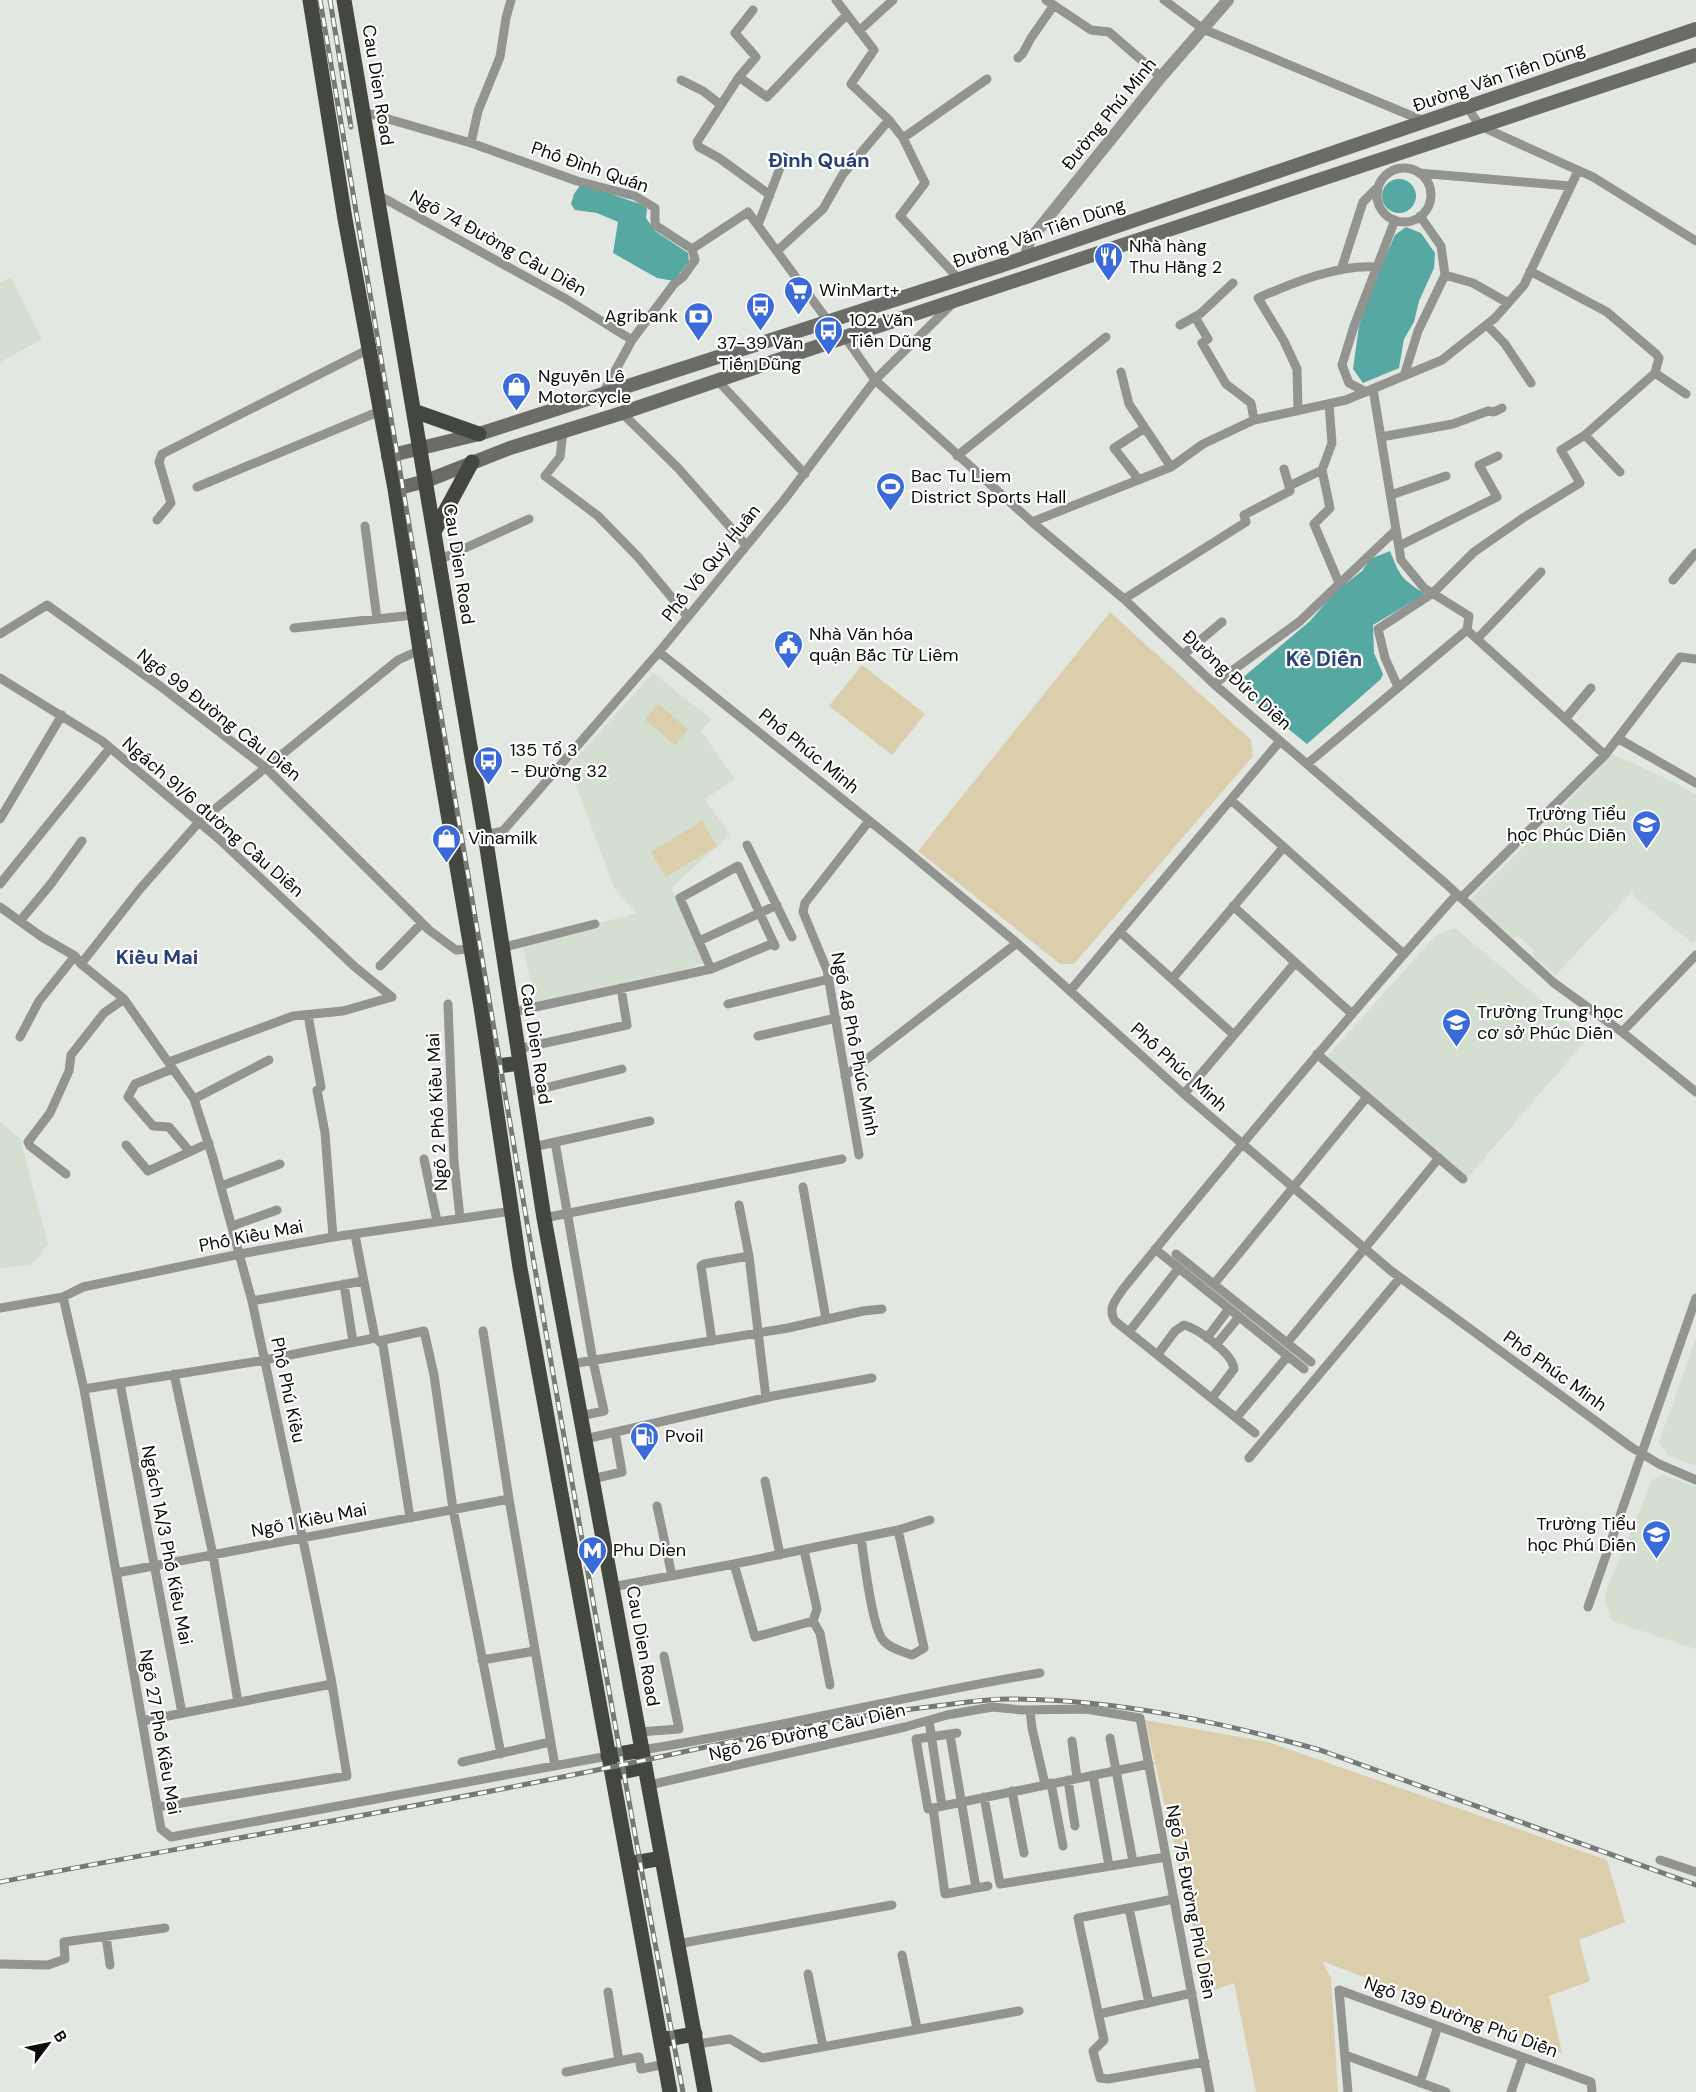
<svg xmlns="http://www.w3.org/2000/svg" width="1696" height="2092" viewBox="0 0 1696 2092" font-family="'DM Sans',sans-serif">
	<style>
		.built { fill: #d4ded1 }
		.green { fill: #dbceab }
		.water { fill: #56a8a2 }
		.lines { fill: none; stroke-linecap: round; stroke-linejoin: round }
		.minor { stroke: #939390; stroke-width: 9 }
		.tertiary { stroke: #939390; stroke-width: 12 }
		.secondary { stroke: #6b6c68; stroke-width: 14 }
		.trunk { stroke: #444640; stroke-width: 15 }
		.rail-casing { stroke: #767a76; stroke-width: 5 }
		.rail { stroke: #fff; stroke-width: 3; stroke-dasharray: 9; stroke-linecap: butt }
		.labels { text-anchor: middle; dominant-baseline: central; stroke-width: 4.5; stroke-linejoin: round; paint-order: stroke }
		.street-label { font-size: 18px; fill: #0b0d0b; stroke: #fff }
		.poi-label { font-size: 18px; fill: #0b0d0b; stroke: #fff; text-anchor: start }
		.neighbourhood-label { font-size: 20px; font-weight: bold; fill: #294179; stroke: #fff }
		.quarter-label { font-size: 21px; font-weight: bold; fill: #294179; stroke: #fff }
	</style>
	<rect width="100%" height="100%" fill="#e2e7e1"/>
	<path class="built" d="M11 277 42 339 0 362V283Z
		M653 673 711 719 701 731 735 779 705 799 730 835 671 888 706 962 690 968 536 1003 522 944 637 913 614 888 569 766Z
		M1612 754 1676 783 1696 795V940L1693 943 1635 898 1632 892 1556 975 1534 957 1533 949 1519 937 1512 938 1469 901 1563 807Z
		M1455 928 1587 1039 1468 1177 1326 1058 1436 935Z
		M0 1122 20 1138 48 1244 32 1264 0 1269Z
		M1696 1338V1466L1668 1455 1659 1442Z
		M1664 1475 1696 1487V1649L1612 1621 1605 1600 1607 1589 1652 1480Z"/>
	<path class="green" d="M1110 612 1251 740 1253 756 1074 964H1060L918 851Z
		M862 665 925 714 892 755 829 706Z
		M658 704 688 729 675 745 645 720Z
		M702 821 717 846 666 877 651 852Z
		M1145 1720 1268 1742 1607 1860 1625 1922 1579 1940 1590 1981 1549 1996 1562 2053 1322 1961 1331 1978 1338 2092H1256L1234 1983 1208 1992Z"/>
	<path class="water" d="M1382 196a17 17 0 1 1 34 0a17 17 0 1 1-34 0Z
		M581 184 643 205 647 209 646 218 655 231 688 253 689 261 674 281 657 278 613 253 618 222 597 213 575 210 571 204 574 194Z
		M1406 227 1421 233 1435 253 1434 268 1419 301 1414 322 1404 339 1399 368 1363 383 1353 369 1359 326 1372 287 1395 235Z
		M1390 551C1400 577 1402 579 1425 594L1373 625 1374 653 1383 674 1381 679 1307 744 1234 685 1310 621 1334 593 1362 571 1370 559Z"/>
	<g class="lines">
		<path class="minor" d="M836 0 874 50 851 84 889 120 903 138 925 183 900 216 959 279
			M1046 0 1091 30 1109 32 1161 77
			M1164 0 1203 29 1424 121
			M753 10 735 33 756 57 739 77 767 97C794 70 819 41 847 15
			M859 31 893 0
			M1018 58 1023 53 1031 38 1054 5
			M739 77 697 142 699 147 719 158 770 195
			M681 80 703 91 721 105
			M1467 107 1480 126 1593 177 1696 241
			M364 114H371L471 143 577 181 635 196 655 208V225L692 249 748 212 828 321
			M903 138 987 79
			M471 143 478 111 500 57 506 18 511 0
			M1377 195a27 27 0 1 1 54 0a27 27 0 1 1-54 0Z
			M1419 173 1570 186
			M378 195 566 299 632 340
			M758 225 785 155
			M777 251 823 209 843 174 889 120
			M1341 270 1363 202 1378 187
			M1530 271 1607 312 1656 354 1659 358 1655 373
			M1445 275 1473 283 1508 303
			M1195 317 1208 339 1202 343 1226 384 1251 403 1254 420
			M1180 325 1200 314 1233 283
			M1487 325 1505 344 1531 383
			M845 337 875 380 1032 522 1124 599 1214 684 1445 883 1554 983 1622 1032 1696 1092
			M1121 372 1129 404 1171 467
			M1404 376 1418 331 1445 275 1441 246 1420 216
			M718 381 805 474
			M1373 389 1401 560 1424 588 1469 616 1467 630
			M1366 392 1349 383 1342 365 1354 326 1395 220
			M602 395 632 340 674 284 683 277 695 260 692 249
			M1329 404 1332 443 1322 470 1330 508 1314 524 1339 583
			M1298 411 1297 369 1284 341 1258 298C1292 283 1339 264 1376 267
			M622 413 678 468 746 545
			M563 432 560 457 545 476 598 516 638 557 688 617
			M1585 435 1620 472
			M1381 437 1453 424 1488 411 1494 412 1502 408
			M957 456 1106 337
			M1284 469 1289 486
			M1139 480 1114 448 1145 428
			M197 487 380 411
			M1391 495 1446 476
			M157 520 171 503 159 462 162 454 369 349
			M1032 522 1171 467 1203 444 1254 420 1346 400 1442 360 1495 318 1524 285 1578 171
			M365 526 377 619
			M1399 546 1497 497 1479 465 1498 456
			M439 560 529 519
			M1673 580 1696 553
			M1124 599 1246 522 1244 515 1290 491 1289 486 1322 470
			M294 628 414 615
			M1467 630 1605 755
			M0 634 47 605 160 686 266 768 429 930 456 950 470 949
			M1477 639 1541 572
			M659 652 902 847 1017 943 1184 1094 1390 1270 1631 1447 1659 1464 1696 1480
			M1184 654 1222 622
			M0 678 102 741 219 839 355 967 392 997
			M1214 684 1299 622 1396 530
			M1398 687 1385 658 1378 629 1433 593 1474 552 1523 518 1580 483 1561 450 1585 435 1655 373 1686 394
			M1565 719 1591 688
			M1619 739 1696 783
			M1307 764 1467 630
			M1231 800 1404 954
			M0 819 62 715
			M485 835 503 831 659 652 784 500 875 380 953 303
			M747 845 792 937
			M0 884 110 748
			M1461 898 1605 755 1680 657 1696 659
			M1233 906 1351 1013
			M0 907 42 937 75 956 81 964 124 999 194 1099 213 1158 252 1301 308 1564 331 1678 347 1776 157 1807
			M20 921 50 885 82 841
			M1120 932 1234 1035
			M699 941 777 905
			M501 948 595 924
			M81 964 140 889 199 822 398 660 420 650
			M380 966 422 923
			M711 969 680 898 738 866 775 946
			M1172 979 1283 848
			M1070 991 1280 741
			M448 1004 454 1161 460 1218
			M728 1004 829 979
			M512 1012 711 969 774 943
			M308 1015 321 1087 317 1090 325 1133 333 1237
			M1622 1032 1696 955
			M758 1036 836 1018
			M20 1037 39 1001 75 956
			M518 1049 627 1025 621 988
			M1317 1054 1463 1179
			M169 1062 293 1016 343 1011 392 997
			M172 1069 135 1084 128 1097 153 1126 169 1127 190 1152
			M845 1076 1017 943
			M524 1093 622 1069
			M1184 1094 1295 963
			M194 1099 269 1060
			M555 1142 593 1361 604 1411 580 1416
			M126 1145 148 1171 209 1143
			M533 1147 650 1121
			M859 1155 827 970 803 912 805 903 869 821
			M424 1159 437 1221
			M66 1174 30 1146 28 1142 50 1113 69 1071 71 1055 104 1013 124 999
			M221 1186 280 1164
			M803 1187 826 1319
			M739 1205 749 1256 766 1398
			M544 1218 842 1159
			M232 1226 277 1210
			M355 1235 375 1338
			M1155 1249 1304 1369
			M1176 1254 1311 1362
			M344 1284 353 1342
			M1214 1284 1367 1097
			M63 1297 84 1389 161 1829 171 1837 608 1756
			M252 1301 363 1281
			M0 1308 63 1297 83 1287 240 1254 333 1237 512 1211
			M483 1331 509 1499 555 1766
			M1129 1332 1178 1269
			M1207 1338 1228 1310
			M379 1341 424 1331 434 1375 453 1509 501 1754
			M379 1341 383 1345 410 1518
			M712 1341 701 1266 704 1264 749 1256
			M1287 1343 1439 1158
			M1216 1345 1238 1318
			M1158 1354 1175 1331 1184 1325C1199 1329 1233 1354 1234 1369L1212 1398
			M571 1364 788 1328 863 1311 882 1309
			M174 1374 213 1555 238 1702
			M120 1383 182 1713
			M84 1389 265 1360 375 1338 379 1341
			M1236 1418 1287 1357
			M1255 1433 1115 1321C1107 1308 1116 1300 1123 1289 1232 1155 1342 1023 1457 894
			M585 1439 773 1396 872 1378
			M1249 1458 1400 1278
			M592 1479 622 1472 615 1432
			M765 1481 780 1555
			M657 1506 672 1576
			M861 1538C864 1558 872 1627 883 1640 889 1648 903 1652 912 1655L924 1648 898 1530
			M804 1550 817 1609 813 1621
			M734 1564 755 1637 813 1621
			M116 1573 509 1499
			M612 1587 734 1564 898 1530 930 1520
			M1588 1607 1696 1298
			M813 1621 820 1633 830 1685
			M482 1660 535 1651
			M1030 1710 1032 1728 1045 1784
			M142 1721 332 1684
			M929 1721 942 1806
			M639 1732 679 1729 664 1656
			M957 1733 916 1739 928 1809 1149 1764
			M950 1735 976 1888 988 1886
			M1110 1738 1133 1862
			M1072 1741 1077 1778
			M642 1750C776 1729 907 1695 1040 1673
			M462 1762 550 1742
			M1093 1775 1109 1866
			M1068 1780 1075 1826
			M1051 1783 1063 1846
			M649 1785 905 1727 947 1715 992 1707 1022 1710 1086 1709 1140 1718 1210 2092
			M1012 1791 1024 1853
			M984 1797 1000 1884 1166 1857
			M933 1808 945 1894 976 1888
			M1660 1860 1696 1872
			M1174 1899 1078 1918 1104 2040 1093 2051 1100 2078 1108 2079 1205 2062
			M1129 1908 1149 2003
			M106 1936 110 1965
			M677 1944 892 1905
			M902 1955 917 2028
			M0 1964 48 1965 65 1959 64 1942 165 1928
			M808 1974 823 2047
			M608 1992 619 2061
			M1099 2014 1192 1993
			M697 2044 730 2039 762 2058 1019 2011
			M1345 2055 1446 2092
			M566 2072 639 2057 641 2069 665 2064
			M1420 2083 1438 2026
			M1348 2092 1339 1990 1591 2082 1592 2092
			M1511 2092 1523 2057"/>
		<path class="tertiary" d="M1026 257 1029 241 1161 77 1228 0"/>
		<path class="secondary" d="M388 456 479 434 1000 266 1696 29
			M395 489 426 481 510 448 622 413 845 337 1696 55"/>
		<path class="trunk" d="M310 0 345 219 395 489 420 650 481 1007 520 1268 670 2092
			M344 0 485 835 544 1218 705 2092
			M414 411 479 434
			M434 532 472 462
			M490 1067 520 1063
			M608 1756 642 1750
			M612 1774 645 1767
			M629 1864 662 1858
			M661 2040 695 2034"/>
		<defs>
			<path id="rail" d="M320 0C440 697 551 1397 683 2092
				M330 0 351 127
				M0 1882C199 1844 398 1811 597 1770 707 1748 816 1720 928 1707 956 1704 986 1698 1015 1699 1119 1700 1220 1722 1320 1750L1696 1885"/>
		</defs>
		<use href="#rail" class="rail-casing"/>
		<use href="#rail" class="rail"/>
	</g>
	<defs>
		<symbol id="restaurant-pin" viewBox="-11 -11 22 30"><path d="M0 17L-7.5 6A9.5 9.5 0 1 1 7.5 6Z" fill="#3b6ada" stroke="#fff"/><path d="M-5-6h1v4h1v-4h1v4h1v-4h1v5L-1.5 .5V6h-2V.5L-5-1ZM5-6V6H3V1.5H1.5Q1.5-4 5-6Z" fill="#fff"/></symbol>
		<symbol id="supermarket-pin" viewBox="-11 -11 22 30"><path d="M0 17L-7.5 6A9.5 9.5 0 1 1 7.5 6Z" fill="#3b6ada" stroke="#fff"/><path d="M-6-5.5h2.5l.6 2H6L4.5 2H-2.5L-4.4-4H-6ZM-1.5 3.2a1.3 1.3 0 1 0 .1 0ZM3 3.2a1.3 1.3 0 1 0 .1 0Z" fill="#fff"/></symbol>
		<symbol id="bus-pin" viewBox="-11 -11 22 30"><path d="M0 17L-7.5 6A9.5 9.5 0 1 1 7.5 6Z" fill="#3b6ada" stroke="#fff"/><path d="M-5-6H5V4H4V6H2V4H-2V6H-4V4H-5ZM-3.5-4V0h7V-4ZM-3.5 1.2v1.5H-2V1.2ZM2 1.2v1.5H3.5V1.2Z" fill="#fff"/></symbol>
		<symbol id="bank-pin" viewBox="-11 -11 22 30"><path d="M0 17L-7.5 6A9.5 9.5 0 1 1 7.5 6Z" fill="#3b6ada" stroke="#fff"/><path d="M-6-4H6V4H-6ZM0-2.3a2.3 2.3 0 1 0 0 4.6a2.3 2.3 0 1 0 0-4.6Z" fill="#fff"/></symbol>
		<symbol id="shop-pin" viewBox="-11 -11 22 30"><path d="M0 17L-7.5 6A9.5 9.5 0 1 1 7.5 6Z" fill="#3b6ada" stroke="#fff"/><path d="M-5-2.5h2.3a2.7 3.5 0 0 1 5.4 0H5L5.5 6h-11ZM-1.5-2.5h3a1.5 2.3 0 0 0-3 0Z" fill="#fff"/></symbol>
		<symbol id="stadium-pin" viewBox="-11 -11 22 30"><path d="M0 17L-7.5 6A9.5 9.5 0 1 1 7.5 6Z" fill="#3b6ada" stroke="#fff"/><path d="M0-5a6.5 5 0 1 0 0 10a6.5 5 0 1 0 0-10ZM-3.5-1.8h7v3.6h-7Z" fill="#fff"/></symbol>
		<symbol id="civic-pin" viewBox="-11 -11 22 30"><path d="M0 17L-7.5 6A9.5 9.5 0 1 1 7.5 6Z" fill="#3b6ada" stroke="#fff"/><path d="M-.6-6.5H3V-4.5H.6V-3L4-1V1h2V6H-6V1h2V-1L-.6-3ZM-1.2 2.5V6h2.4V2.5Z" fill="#fff"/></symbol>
		<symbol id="school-pin" viewBox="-11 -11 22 30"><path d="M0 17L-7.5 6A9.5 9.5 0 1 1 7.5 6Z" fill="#3b6ada" stroke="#fff"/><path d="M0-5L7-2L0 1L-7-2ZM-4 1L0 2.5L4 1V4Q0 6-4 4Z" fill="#fff"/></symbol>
		<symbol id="fuel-pin" viewBox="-11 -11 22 30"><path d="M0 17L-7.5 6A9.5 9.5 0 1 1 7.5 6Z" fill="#3b6ada" stroke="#fff"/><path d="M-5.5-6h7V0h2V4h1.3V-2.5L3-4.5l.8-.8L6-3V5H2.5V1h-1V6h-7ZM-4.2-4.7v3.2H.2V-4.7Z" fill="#fff"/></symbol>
		<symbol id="metro-pin" viewBox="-11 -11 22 30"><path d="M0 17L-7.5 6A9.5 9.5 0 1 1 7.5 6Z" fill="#3b6ada" stroke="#fff"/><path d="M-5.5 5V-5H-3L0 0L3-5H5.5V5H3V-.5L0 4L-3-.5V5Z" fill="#fff"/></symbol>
	</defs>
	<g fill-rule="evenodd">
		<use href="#restaurant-pin" x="1092" y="240" width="33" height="45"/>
		<use href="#supermarket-pin" x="782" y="274" width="33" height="45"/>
		<use href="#bus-pin" x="744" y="290" width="33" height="45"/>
		<use href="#bank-pin" x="682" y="300" width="33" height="45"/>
		<use href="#bus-pin" x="812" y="314" width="33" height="45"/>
		<use href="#shop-pin" x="500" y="370" width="33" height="45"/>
		<use href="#stadium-pin" x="874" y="470" width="33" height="45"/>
		<use href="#civic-pin" x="772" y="628" width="33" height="45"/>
		<use href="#bus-pin" x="472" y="744" width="33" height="45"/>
		<use href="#school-pin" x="1630" y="808" width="33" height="45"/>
		<use href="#shop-pin" x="430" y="822" width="33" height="45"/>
		<use href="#school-pin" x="1440" y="1006" width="33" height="45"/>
		<use href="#fuel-pin" x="628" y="1420" width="33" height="45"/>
		<use href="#school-pin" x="1640" y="1518" width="33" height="45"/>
		<use href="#metro-pin" x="576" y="1534" width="33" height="45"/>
	</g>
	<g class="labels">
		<g class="street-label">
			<text transform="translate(1499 77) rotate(-19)">Đường Văn Tiến Dũng</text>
			<text transform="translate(378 85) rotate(81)">Cau Dien Road</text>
			<text transform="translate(1109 114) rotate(-51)">Đường Phú Minh</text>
			<text transform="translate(590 167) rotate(19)">Phố Đình Quán</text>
			<text transform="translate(1039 233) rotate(-19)">Đường Văn Tiến Dũng</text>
			<text transform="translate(498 243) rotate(29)">Ngõ 74 Đường Cầu Diễn</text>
			<text transform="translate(711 563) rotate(-51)">Phố Võ Quý Huân</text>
			<text transform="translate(459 564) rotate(81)">Cau Dien Road</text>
			<text transform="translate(1237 680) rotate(42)">Đường Đức Diễn</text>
			<text transform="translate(219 715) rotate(38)">Ngõ 99 Đường Cầu Diễn</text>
			<text transform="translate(809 751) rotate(39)">Phố Phúc Minh</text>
			<text transform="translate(213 817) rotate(41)">Ngách 91/6 đường Cầu Diễn</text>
			<text transform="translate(536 1044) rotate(81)">Cau Dien Road</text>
			<text transform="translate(855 1044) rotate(79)">Ngõ 48 Phố Phúc Minh</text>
			<text transform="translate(1179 1067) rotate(42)">Phố Phúc Minh</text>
			<text transform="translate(437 1112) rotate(-93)">Ngõ 2 Phố Kiều Mai</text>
			<text transform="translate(251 1236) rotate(-11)">Phố Kiều Mai</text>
			<text transform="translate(1555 1371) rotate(36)">Phố Phúc Minh</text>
			<text transform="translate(288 1390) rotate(78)">Phố Phú Kiều</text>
			<text transform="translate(309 1520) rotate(-11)">Ngõ 1 Kiều Mai</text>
			<text transform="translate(167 1545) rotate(79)">Ngách 1A/3 Phố Kiều Mai</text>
			<text transform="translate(643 1646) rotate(80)">Cau Dien Road</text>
			<text transform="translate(160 1732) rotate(80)">Ngõ 27 Phố Kiều Mai</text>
			<text transform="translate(807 1732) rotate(-13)">Ngõ 26 Đường Cầu Diễn</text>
			<text transform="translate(1191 1902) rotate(79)">Ngõ 75 Đường Phú Diễn</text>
			<text transform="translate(1461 2017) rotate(20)">Ngõ 139 Đường Phú Diễn</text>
		</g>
		<g class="poi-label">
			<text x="1129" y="246">Nhà hàng<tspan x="1129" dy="21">Thu Hằng 2</tspan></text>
			<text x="819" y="290">WinMart+</text>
			<text x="678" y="316" text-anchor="end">Agribank</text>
			<text x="849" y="320">102 Văn<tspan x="849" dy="21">Tiến Dũng</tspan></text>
			<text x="760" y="343" text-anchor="middle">37-39 Văn<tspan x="760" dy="21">Tiến Dũng</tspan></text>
			<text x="538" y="376">Nguyễn Lê<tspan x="538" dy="21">Motorcycle</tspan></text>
			<text x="911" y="476">Bac Tu Liem<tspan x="911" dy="21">District Sports Hall</tspan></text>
			<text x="809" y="634">Nhà Văn hóa<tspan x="809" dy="21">quận Bắc Từ Liêm</tspan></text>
			<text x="510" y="750">135 Tổ 3<tspan x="510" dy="21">- Đường 32</tspan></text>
			<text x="1626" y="814" text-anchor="end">Trường Tiểu<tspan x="1626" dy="21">học Phúc Diễn</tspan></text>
			<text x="468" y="838">Vinamilk</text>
			<text x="1477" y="1012">Trường Trung học<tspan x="1477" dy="21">cơ sở Phúc Diễn</tspan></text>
			<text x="665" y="1436">Pvoil</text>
			<text x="1636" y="1524" text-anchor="end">Trường Tiểu<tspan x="1636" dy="21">học Phú Diễn</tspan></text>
			<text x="613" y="1550">Phu Dien</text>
		</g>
		<g class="neighbourhood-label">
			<text x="819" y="160">Đình Quán</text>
			<text x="157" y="957">Kiều Mai</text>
		</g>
		<g class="quarter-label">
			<text x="1324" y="659">Kẻ Diễn</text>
		</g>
	</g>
	<g transform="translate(48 2044) rotate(58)" stroke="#ffffff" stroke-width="4.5" paint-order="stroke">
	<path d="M0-4.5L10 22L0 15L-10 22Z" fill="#0b0d0b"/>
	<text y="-9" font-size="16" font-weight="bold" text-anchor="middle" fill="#0b0d0b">B</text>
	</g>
</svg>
